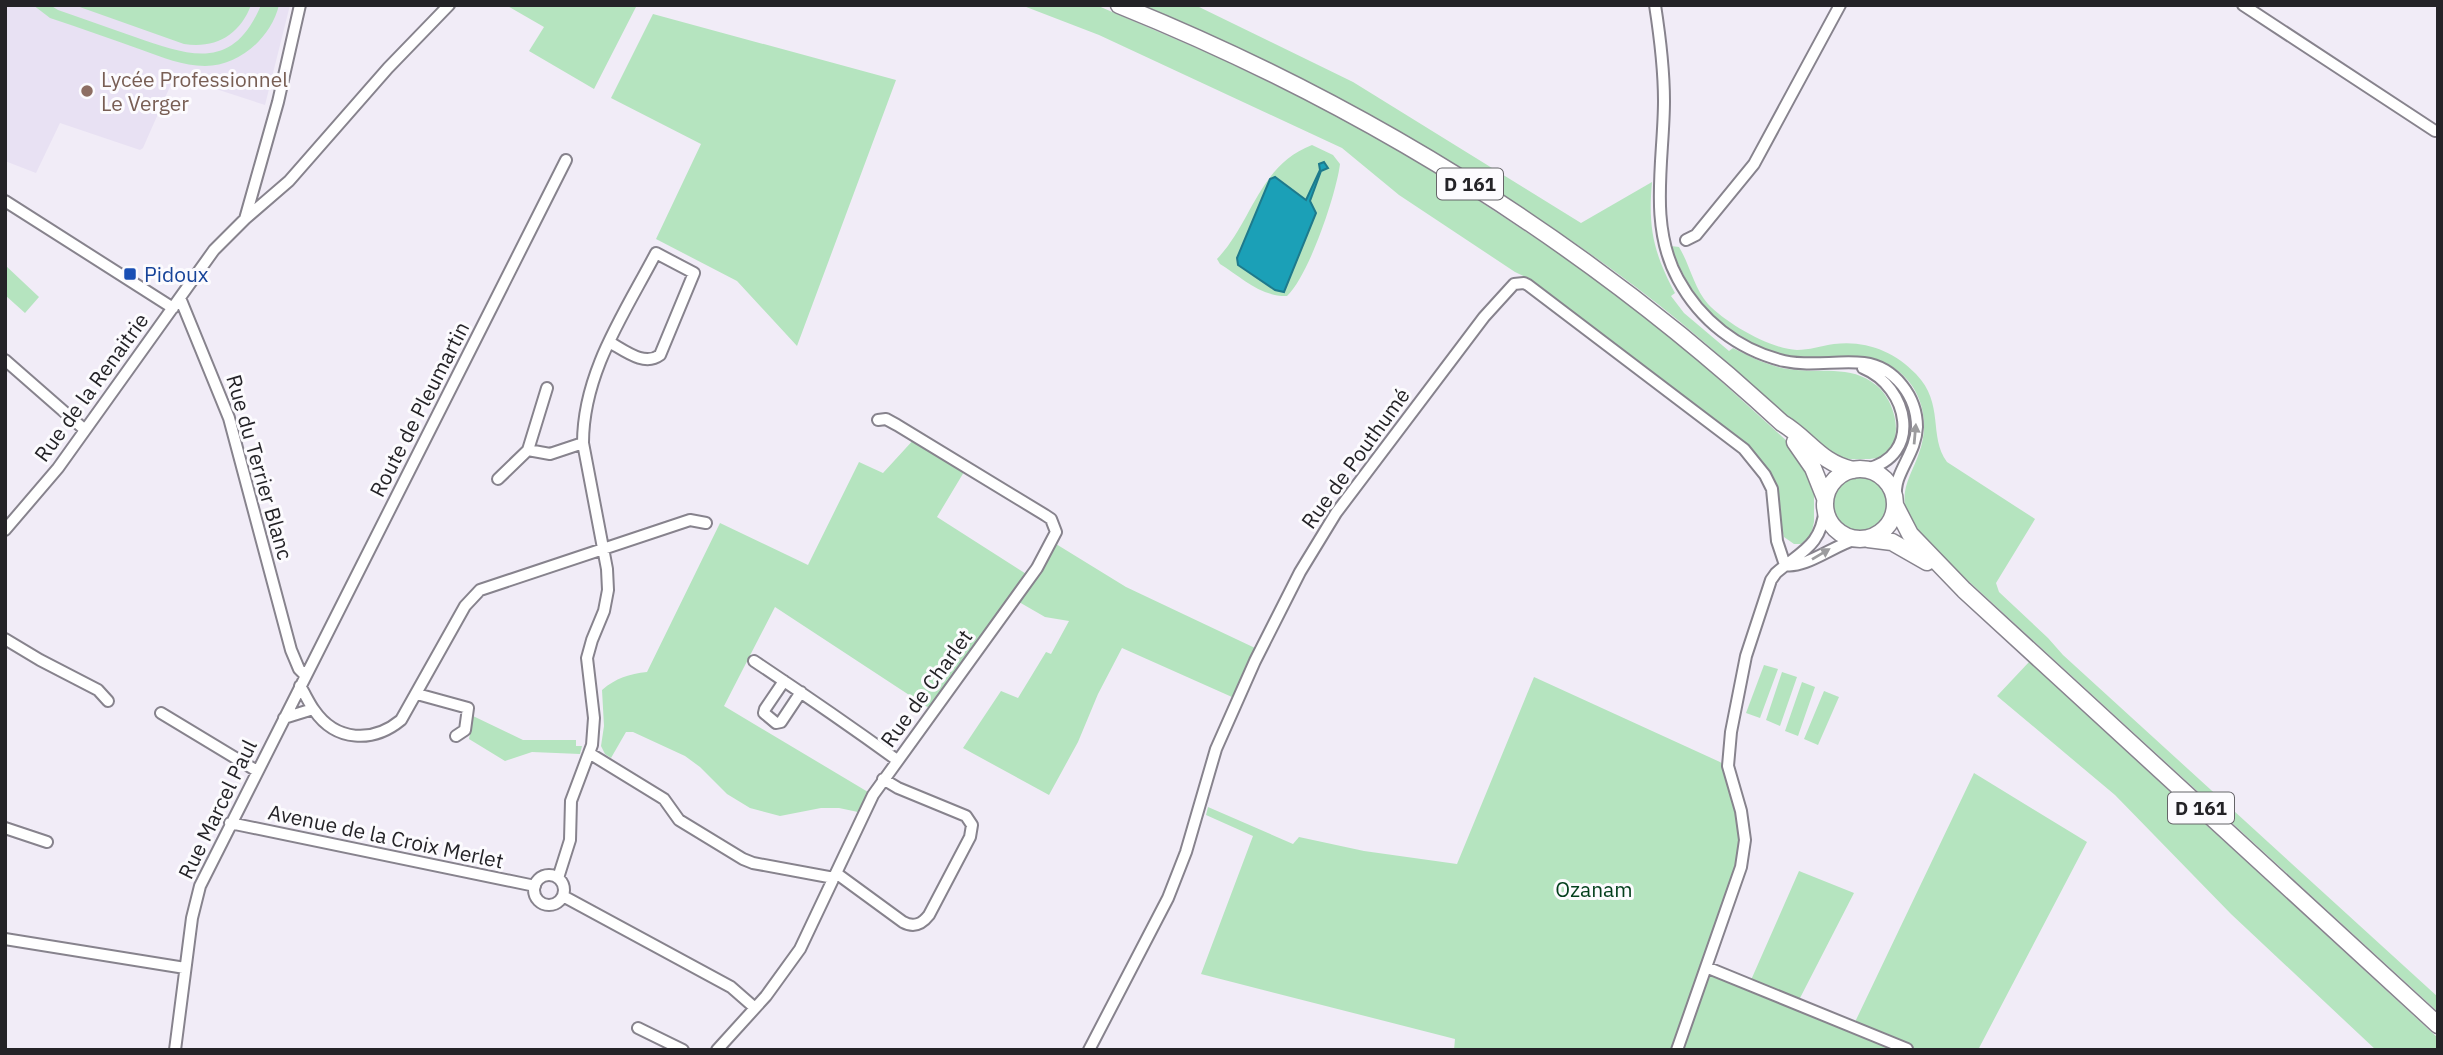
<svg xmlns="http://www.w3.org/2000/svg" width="2443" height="1055" viewBox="0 0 2443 1055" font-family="'IBM Plex Sans',sans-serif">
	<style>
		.built { fill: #e8e1f3 }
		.green { fill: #b5e4bf }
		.water { fill: #1ba0b7; stroke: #1e7a8c; stroke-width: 2 }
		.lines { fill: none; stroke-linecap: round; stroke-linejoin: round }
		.street-casing { stroke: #87838d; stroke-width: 14 }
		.primary-casing { stroke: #87838d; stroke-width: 19 }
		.street { stroke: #fff; stroke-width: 10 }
		.primary { stroke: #fff; stroke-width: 16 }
		.oneway { fill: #9c9c9e }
		.education-dot { fill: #8d6e63; stroke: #fcfbfe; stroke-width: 2.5 }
		.transit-dot { fill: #1a4fb4; stroke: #fcfbfe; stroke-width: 2.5 }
		.labels { text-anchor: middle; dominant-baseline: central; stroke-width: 6; stroke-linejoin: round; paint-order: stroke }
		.shield { fill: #fcfbfe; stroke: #656468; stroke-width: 2 }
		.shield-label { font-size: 19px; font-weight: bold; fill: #242327 }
		.education-label { font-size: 21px; fill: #785e54; stroke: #fcfbfe; text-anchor: start }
		.transit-label { font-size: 21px; fill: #164399; stroke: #fcfbfe; text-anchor: start }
		.street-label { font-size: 21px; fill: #242327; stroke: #fcfbfe }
		.park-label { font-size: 21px; fill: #033f1c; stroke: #fcfbfe }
	</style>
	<rect width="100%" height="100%" fill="#f1ecf7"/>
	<path class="built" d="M5 5H290L265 105 179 77 172 82 143 148 140 150 60 123 36 173 5 161Z"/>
	<path class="green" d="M33 5H50L58 10C84 19 109 28 135 37 190 56 233 72 261 5H279C271 38 239 66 205 66 183 66 162 57 142 50 111 39 81 28 50 18Z
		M74 5H251C240 35 215 49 184 44Z
		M506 5H637L594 89 529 51 544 27Z
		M1021 5H1096L1215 56 1320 107 1423 164 1575 264 1616 294 1690 353 1788 442 1811 476 1814 490V522L1811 535 1801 544H1794L1784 537 1781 525V511L1776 488 1772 477 1752 450 1741 439 1557 302 1532 280 1515 272 1399 195 1342 148 1099 35Z
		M1141 5H1195L1353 82 1581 223 1652 182C1648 227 1653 252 1675 293L1671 296 1684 313 1729 351 1733 348C1751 357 1768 366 1788 369 1818 374 1851 364 1876 385 1895 400 1906 440 1883 456 1878 460 1847 460 1841 458 1834 457 1827 451 1821 448 1775 405 1728 362 1679 321 1634 284 1586 250 1538 218 1412 134 1281 63 1141 5Z
		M653 14 896 80 797 346 737 281 656 239 701 144 611 98Z
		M1312 145 1333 155 1340 164C1336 195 1309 275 1287 296 1261 297 1241 277 1220 264L1217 259C1253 221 1258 166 1312 145Z
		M1671 246 1679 247C1690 265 1694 288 1708 304 1726 323 1770 349 1797 350 1809 350 1821 346 1834 344 1865 340 1894 351 1916 374 1945 404 1928 436 1947 462L2035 519 1996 583 1999 592 2048 638 2063 655 2438 997V1012L1928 544C1920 535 1911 526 1907 514 1899 489 1912 474 1919 453 1930 424 1923 390 1898 371 1868 347 1835 361 1801 358 1738 352 1690 303 1671 246Z
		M5 265 39 297 25 313 5 295Z
		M916 437 967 467 937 517 1031 577 932 710 775 607 724 706 868 792 858 812 839 808H821L780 816 750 808 727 794 700 767 685 756 633 732H626L611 758 605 754 601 746 604 726 602 690C616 678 629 674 647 672L720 523 808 565 859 462 883 473Z
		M1832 504a28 28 0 1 1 56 0a28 28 0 1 1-56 0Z
		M1056 544 1126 587 1255 648 1232 697 1122 648 1098 694 1078 742 1049 795 963 748 1001 691 1018 698 1046 652 1051 654 1069 621 1045 617 1019 602 1046 564Z
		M2029 662 2438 1038V1050H2376L2231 914 2115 795 1997 696Z
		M1764 665 1778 669 1760 718 1746 713Z
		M1782 672 1797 677 1780 726 1766 720Z
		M1534 677 1720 762 1737 776 1749 820 1751 843 1745 874 1712 964 1751 980 1799 871 1854 893 1799 1000 1855 1022 1974 773 2087 842 1978 1050H1454L1455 1039 1201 974 1253 836 1206 815 1208 807 1293 844 1299 837 1364 851 1457 864Z
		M1802 682 1815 687 1798 736 1785 731Z
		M1824 691 1839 697 1818 745 1804 739Z
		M473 716 523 740H576V746H582L580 754 532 752 505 761 469 739Z"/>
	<path class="water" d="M1324 162 1328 168 1321 171 1310 201 1316 213 1284 292 1275 290 1238 265 1237 258 1270 179 1275 177 1306 200 1320 170 1319 164Z"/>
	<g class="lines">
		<defs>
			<path id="street" d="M1655 5C1660 37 1664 69 1664 101 1664 159 1648 225 1678 279 1700 320 1738 350 1784 361 1811 367 1837 360 1864 363 1895 367 1917 397 1917 427 1916 447 1906 459 1899 477 1896 483 1896 491 1895 498
				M2243 5 2435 131
				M5 201 173 308
				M245 219 289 181 388 68 449 5
				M1686 240 1696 235 1754 164 1840 5
				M180 298 229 418 291 650 299 669 305 675
				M5 360 85 430
				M1863 368C1909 387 1923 456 1866 469
				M528 450 550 454 583 443
				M498 479 528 450 547 388
				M5 530 58 468 214 250 245 219 278 102 300 5
				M1785 565C1805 569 1834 545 1857 539
				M5 639 40 660 98 690 108 701
				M754 661C802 693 850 726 897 760
				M784 681 765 709 764 713 776 723 781 722 801 692
				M300 686C305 694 309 703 314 710 336 742 373 743 401 720L465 606 480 590 690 520 706 523
				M417 694 468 708 465 730 456 736
				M161 713 257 771
				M284 718 313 709
				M589 753 664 799 679 820 743 859 753 863 834 878
				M230 823 535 886
				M5 828 47 842
				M836 873 903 922C914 928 922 924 929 915L970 837 972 825 966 816 898 788 883 779
				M534 890a15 15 0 1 1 30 0a15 15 0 1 1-30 0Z
				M558 878 570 840 571 801 592 745 594 718 587 658 592 640 604 611 608 590 607 569 583 443C583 373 624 314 656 253L694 273 660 355C644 367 624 350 609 342
				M563 896 731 987 755 1008
				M5 939 185 968
				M1706 967 1907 1049
				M638 1028 683 1050
				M175 1050 192 918 200 886 566 160
				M717 1050 766 996 800 949 873 795 1037 568 1056 532 1051 519 1045 515 897 425 886 419 878 420
				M1089 1050 1168 898 1186 852 1216 749 1255 661 1300 572 1336 513 1484 317 1514 284 1524 283 1528 285 1744 449 1765 475 1772 489 1777 541 1785 565
				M1677 1050 1741 867 1745 840 1741 811 1728 766 1731 732 1746 656 1771 580 1776 573C1803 550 1821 546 1825 508"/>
			<path id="primary" d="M1119 5C1364 104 1588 244 1782 423 1809 439 1820 463 1853 470
				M1795 442 1813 468 1825 498
				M1825 504a35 35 0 1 1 70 0a35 35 0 1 1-70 0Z
				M1895 505 1910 534 1964 590 2438 1025
				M1868 539 1892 542 1927 562"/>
		</defs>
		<use href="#street" class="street-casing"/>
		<use href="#primary" class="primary-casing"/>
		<use href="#street" class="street"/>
		<use href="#primary" class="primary"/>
	</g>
	<defs><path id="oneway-solid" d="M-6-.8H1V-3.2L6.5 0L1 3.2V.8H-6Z" transform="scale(1.75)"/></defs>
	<g class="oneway">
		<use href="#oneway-solid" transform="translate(1915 434) rotate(-85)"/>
		<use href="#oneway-solid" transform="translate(1821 554) rotate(-31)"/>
	</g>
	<circle class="education-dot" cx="87" cy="91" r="7"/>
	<rect class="transit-dot" x="123" y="267" width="14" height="14" rx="3.5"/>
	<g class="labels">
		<g class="shield">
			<rect x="1437" y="168.5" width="66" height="31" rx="5"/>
			<rect x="2168" y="792.5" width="66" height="31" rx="5"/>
		</g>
		<g class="shield-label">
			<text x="1470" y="184">D 161</text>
			<text x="2201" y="808">D 161</text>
		</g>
		<g class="education-label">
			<text x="101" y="79">Lycée Professionnel<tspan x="101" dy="24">Le Verger</tspan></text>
		</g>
		<g class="transit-label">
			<text x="144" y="274">Pidoux</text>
		</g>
		<g class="street-label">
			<text transform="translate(91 387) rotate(-54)">Rue de la Renaitrie</text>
			<text transform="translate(419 409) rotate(-63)">Route de Pleumartin</text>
			<text transform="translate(1355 458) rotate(-54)">Rue de Pouthumé</text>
			<text transform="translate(260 467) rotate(74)">Rue du Terrier Blanc</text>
			<text transform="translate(926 688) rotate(-54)">Rue de Charlet</text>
			<text transform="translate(217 809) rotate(-64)">Rue Marcel Paul</text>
			<text transform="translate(386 836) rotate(12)">Avenue de la Croix Merlet</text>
		</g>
		<g class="park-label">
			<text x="1594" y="889">Ozanam</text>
		</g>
	</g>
	<rect width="2443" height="1055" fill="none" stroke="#242327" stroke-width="14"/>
</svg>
